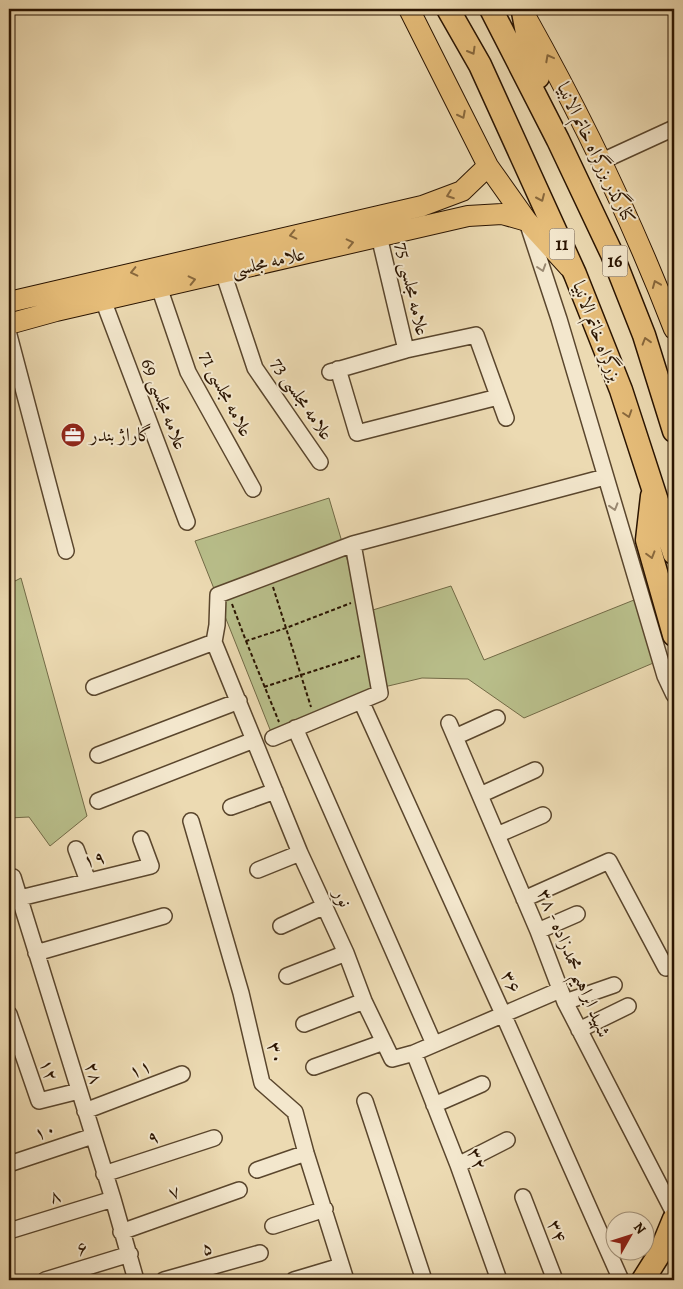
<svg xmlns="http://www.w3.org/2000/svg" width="683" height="1289" viewBox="0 0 683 1289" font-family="Alegreya,Amiri,serif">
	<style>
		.green { fill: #b9bf8b; stroke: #726a46 }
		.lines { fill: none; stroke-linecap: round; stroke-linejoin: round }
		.minor-casing { stroke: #5a462d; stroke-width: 18 }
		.major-casing { stroke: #2a1401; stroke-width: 22 }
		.highway-casing { stroke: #2a1401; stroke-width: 25 }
		.path { stroke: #2a1401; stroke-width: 2; stroke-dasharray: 4 2.5; stroke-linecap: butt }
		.minor { stroke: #f3e7cd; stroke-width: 15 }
		.major { stroke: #e6bd79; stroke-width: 20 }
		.highway { stroke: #e6bd79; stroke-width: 22 }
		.oneway { stroke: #88683d }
		.oneway2 { stroke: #998871 }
		.labels { text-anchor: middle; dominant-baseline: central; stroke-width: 4; stroke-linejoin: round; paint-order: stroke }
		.shield { fill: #f3e7cd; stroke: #66533e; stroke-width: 1 }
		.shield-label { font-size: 18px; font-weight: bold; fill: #2a1401 }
		.street-label { font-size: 19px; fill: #2a1401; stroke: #f3e7cd }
		.poi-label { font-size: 19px; fill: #2a1401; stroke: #f3e7cd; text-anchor: start }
	</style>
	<rect width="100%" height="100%" fill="#ecdab2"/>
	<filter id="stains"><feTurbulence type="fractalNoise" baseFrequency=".004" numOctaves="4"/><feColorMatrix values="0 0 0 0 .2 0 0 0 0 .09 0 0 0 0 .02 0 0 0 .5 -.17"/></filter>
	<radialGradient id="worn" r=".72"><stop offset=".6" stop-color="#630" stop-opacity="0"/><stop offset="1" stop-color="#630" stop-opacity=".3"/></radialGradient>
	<path class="green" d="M329 498 363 613 451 586 484 660 639 598 658 661 524 718 468 679 422 678 384 687 271 732 195 541Z
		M21 578 87 816 50 846 29 817 9 818V584Z"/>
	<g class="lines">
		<defs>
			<path id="minor" d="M600 162 674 128
				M528 225 559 319 665 676 674 695
				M379 236 406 350
				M223 272 255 368 320 462
				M159 287 188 372 253 489
				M103 300 187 522
				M9 335 66 551
				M338 369 357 433 498 397
				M330 372 406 350 476 335 506 418
				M214 642 300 853 346 953 364 1001 392 1059 414 1053 560 990
				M214 642 217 625 218 595 353 544
				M94 687 214 642
				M361 701 499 1005 621 1280
				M449 723 538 931 565 1002 674 1213
				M295 728 434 1044
				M455 737 497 718
				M273 738 380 693 353 544 605 477
				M98 755 239 701
				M480 795 535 770
				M98 801 254 740
				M231 807 275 791
				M191 821 241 993 262 1083 295 1112 306 1153 346 1280
				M497 835 543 815
				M76 849 88 881
				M258 870 300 853
				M13 877 113 1199 136 1280
				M20 898 151 866 141 839
				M524 899 609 861 666 968
				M281 926 325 906
				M538 931 577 914
				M36 953 164 916
				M287 976 346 953
				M565 1002 614 985
				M9 1014 39 1101 79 1091
				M304 1024 364 1001
				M579 1030 628 1006
				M414 1053 458 1165 499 1280
				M314 1067 384 1042
				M365 1101 424 1280
				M434 1105 482 1084
				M85 1111 182 1074
				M9 1164 93 1136
				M458 1165 507 1140
				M257 1170 306 1153
				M104 1174 214 1138
				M523 1197 555 1280
				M273 1226 325 1209
				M9 1231 113 1199
				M121 1232 239 1190
				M45 1280 130 1254
				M164 1280 260 1253
				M294 1280 341 1266"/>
			<path id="major" d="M409 9 488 166 527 221 569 267
				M527 19C583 119 633 223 674 329
				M9 302 422 206 462 191 488 166
				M9 324 56 311 468 216 502 214 527 221"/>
			<path id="highway" d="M448 9 480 65 575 274 621 390 674 553
				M491 9 558 140 612 254 644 335 674 431
				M523 12 531 54 538 77
				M652 496 647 540 674 635
				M643 1280 660 1253 674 1219"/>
		</defs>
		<use href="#minor" class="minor-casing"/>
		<use href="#major" class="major-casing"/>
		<use href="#highway" class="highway-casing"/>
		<path class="path" d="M273 587 311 707
			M232 604 246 641 286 628 351 603
			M246 641 279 722
			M264 687 360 656"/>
		<use href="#minor" class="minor"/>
		<use href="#major" class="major"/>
		<use href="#highway" class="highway"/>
	</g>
	<defs><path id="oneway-chevron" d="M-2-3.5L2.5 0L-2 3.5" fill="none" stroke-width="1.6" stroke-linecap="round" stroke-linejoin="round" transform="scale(1.25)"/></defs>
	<g class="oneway">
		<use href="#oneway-chevron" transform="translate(472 51) rotate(60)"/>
		<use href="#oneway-chevron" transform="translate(549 58) rotate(-118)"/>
		<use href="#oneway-chevron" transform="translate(462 115) rotate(63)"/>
		<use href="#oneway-chevron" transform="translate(450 195) rotate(160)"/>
		<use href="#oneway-chevron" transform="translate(541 198) rotate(66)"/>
		<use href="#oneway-chevron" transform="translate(293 235) rotate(167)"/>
		<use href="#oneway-chevron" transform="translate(350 243) rotate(-13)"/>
		<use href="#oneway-chevron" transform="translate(134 272) rotate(167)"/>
		<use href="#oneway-chevron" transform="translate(192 280) rotate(-13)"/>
		<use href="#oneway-chevron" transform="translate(656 284) rotate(-112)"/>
		<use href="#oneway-chevron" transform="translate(646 341) rotate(-107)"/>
		<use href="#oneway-chevron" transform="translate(628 414) rotate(72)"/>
		<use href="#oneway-chevron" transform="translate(651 555) rotate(74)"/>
	</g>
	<g class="oneway2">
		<use href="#oneway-chevron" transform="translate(542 268) rotate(72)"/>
		<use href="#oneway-chevron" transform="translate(614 507) rotate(73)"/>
	</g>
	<defs>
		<symbol id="office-disc" viewBox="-11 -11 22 22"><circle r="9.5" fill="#8f2418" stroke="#f3e7cd"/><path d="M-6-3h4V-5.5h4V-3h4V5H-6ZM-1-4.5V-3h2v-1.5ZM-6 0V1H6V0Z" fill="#fff"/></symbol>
	</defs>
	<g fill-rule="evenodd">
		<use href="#office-disc" x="59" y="421" width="28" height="28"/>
	</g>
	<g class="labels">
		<g class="shield">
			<rect x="549.5" y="228.5" width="25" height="31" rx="4"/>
			<rect x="602.5" y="245.5" width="25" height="31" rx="4"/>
		</g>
		<g class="shield-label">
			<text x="562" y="244">11</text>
			<text x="615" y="261">16</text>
		</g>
		<g class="street-label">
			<text transform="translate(596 153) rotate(64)">کنارگذر بزرگراه خاتم الانبیا</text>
			<text transform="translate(268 262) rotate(-13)">علامه مجلسی</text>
			<text transform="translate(412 289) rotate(77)">علامه مجلسی 75</text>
			<text transform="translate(597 331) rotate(69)">بزرگراه خاتم الانبیا</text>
			<text transform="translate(226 394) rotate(63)">علامه مجلسی 71</text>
			<text transform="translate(302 399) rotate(56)">علامه مجلسی 73</text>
			<text transform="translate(164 404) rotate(69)">علامه مجلسی 69</text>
			<text transform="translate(94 859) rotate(-14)">۱۹</text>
			<text transform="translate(343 898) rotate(65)">نور</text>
			<text transform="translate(574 963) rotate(67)">شهید ابراهیم محمدزاده - ۳۸</text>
			<text transform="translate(511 982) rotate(66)">۳۶</text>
			<text transform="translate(276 1053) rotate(76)">۳۰</text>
			<text transform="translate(140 1069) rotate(-21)">۱۱</text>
			<text transform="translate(49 1070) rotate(71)">۱۲</text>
			<text transform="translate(94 1073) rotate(73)">۲۸</text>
			<text transform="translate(45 1131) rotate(-18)">۱۰</text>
			<text transform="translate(153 1137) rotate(-18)">۹</text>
			<text transform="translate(477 1159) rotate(69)">۳۲</text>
			<text transform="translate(174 1192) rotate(-19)">۷</text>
			<text transform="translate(55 1196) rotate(-18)">۸</text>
			<text transform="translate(557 1231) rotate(69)">۳۴</text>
			<text transform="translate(82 1248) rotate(-17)">۶</text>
			<text transform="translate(207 1248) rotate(-16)">۵</text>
		</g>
		<g class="poi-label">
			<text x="90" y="435">گاراژ بندر</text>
		</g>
	</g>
	<rect width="683" height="1289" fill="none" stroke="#ecdab2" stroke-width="30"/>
	<rect x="10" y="10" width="663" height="1269" fill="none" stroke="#2a1401" stroke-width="2.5"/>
	<rect x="15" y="15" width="653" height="1259" fill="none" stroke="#2a1401"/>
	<g transform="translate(630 1236) rotate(51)"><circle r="24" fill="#f3e7cd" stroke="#a3937b"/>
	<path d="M0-4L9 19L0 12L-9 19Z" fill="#8f2418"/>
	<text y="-8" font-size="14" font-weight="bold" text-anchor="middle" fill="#2a1401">N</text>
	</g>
	<rect width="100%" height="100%" filter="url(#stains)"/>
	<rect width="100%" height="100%" fill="url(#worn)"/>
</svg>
